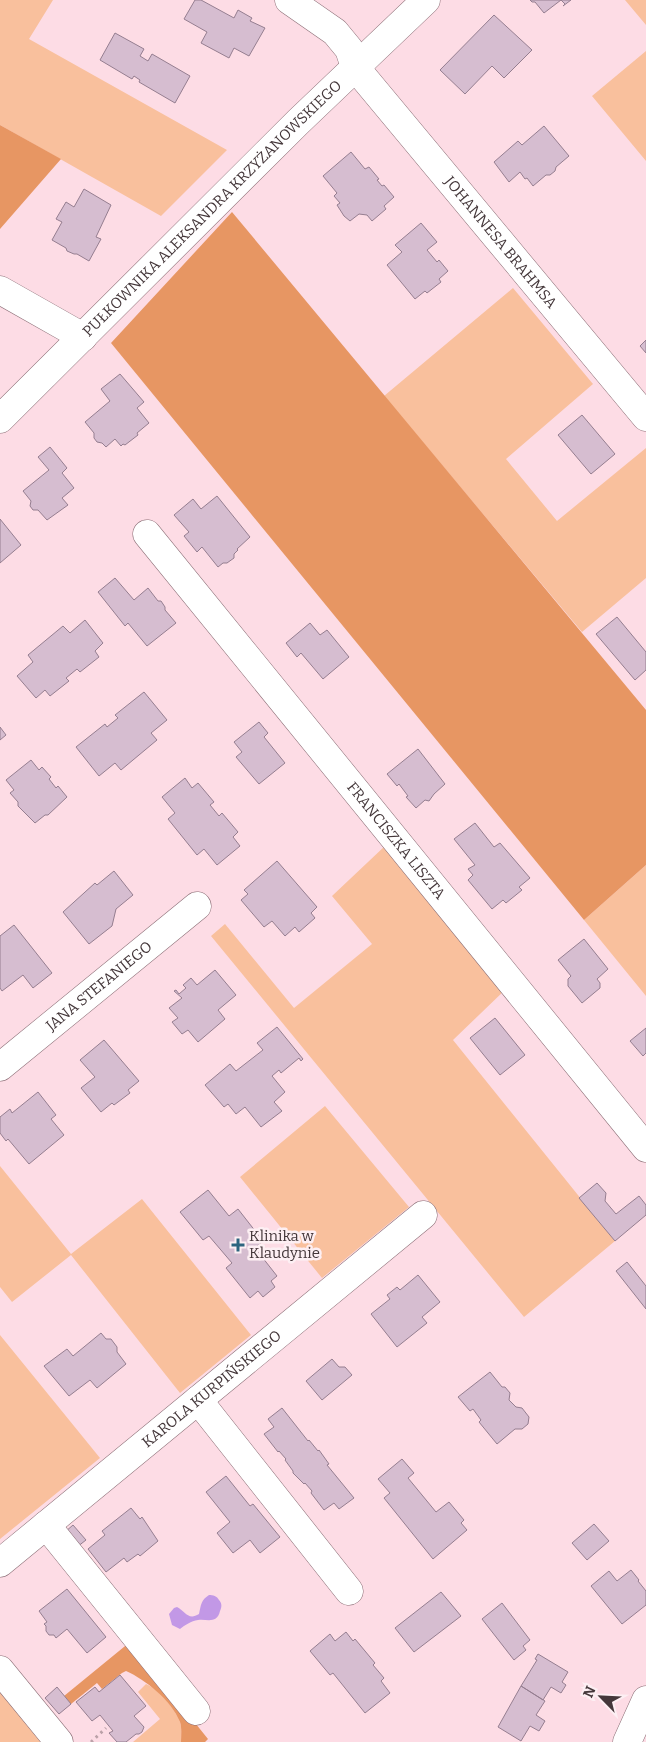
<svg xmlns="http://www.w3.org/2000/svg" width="646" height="1742" viewBox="0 0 646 1742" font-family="Bitter,serif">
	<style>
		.green { fill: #f9c09d }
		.forest { fill: #e79663 }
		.water { fill: #c298e6 }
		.building { fill: #d6bdd0; stroke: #957e90 }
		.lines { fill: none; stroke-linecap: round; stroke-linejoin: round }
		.minor-casing { stroke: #8b6e76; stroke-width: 29 }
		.path { stroke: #bba1a8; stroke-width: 3; stroke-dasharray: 2.5 4; stroke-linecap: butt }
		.minor { stroke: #fff; stroke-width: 28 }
		.poi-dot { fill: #2d657f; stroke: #fdeff3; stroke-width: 2 }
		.labels { text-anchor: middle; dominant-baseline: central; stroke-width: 5; stroke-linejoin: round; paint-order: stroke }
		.street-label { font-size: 15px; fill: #44373a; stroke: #fdeff3 }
		.poi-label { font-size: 15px; fill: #44373a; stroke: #fdeff3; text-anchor: start }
	</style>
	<rect width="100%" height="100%" fill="#fddce5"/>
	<path class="green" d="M0 0H53L29 39 227 150 161 216 0 125Z
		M625 0H646V25Z
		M646 51V161L592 96Z
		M513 288 593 384 506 459 557 521 646 448V578L582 632 384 396Z
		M386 845 506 989 453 1040 615 1241 524 1317 211 936 225 924 294 1008 372 944 332 896Z
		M646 865V996L584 920Z
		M325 1106 409 1207 322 1278 240 1177Z
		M0 1166 71 1254 142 1199 251 1335 180 1393 71 1255 12 1302 0 1287Z
		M0 1335 100 1458 0 1539Z
		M146 1684C160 1690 174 1708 180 1722 182 1728 181 1736 181 1742H133L160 1719 138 1692Z
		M0 1689 44 1742H0Z"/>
	<path class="forest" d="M0 125 61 159 0 229Z
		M232 212 646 710V865L584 920 111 343Z
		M130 1642 208 1739 205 1742H181C181 1736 182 1728 180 1722 171 1700 146 1680 126 1671L122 1673 102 1689 97 1683 71 1704 64 1696Z"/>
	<path class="water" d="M209 1595C213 1595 217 1596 219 1600 222 1603 222 1607 220 1611 217 1624 208 1619 198 1620 191 1621 185 1625 180 1629L172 1625 169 1614 174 1608 177 1607C185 1611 188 1621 199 1614 201 1605 201 1600 209 1595Z"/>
	<path class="building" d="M195 0H201L234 18 238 10 252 18 250 21 265 28 249 56 234 48 229 58 201 43 207 32 184 19Z
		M530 0H561L544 13 535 2H532Z
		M561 0H571L563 6 565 4Z
		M494 15 532 50 504 78 492 66 465 94 440 70Z
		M115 33 144 49 140 56 148 61 152 54 190 76 175 103 139 82 140 80 134 76 132 79 100 60Z
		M544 126 569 156 556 167 555 171 550 175H546L533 186 527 178 525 179 520 172 509 182 494 162 518 141 522 145Z
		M351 152 365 169 369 167 379 179 377 180 382 186 384 185 394 197 384 206 386 209 372 221 367 215 359 214 350 221 344 216 337 205 340 203 334 196 337 193 323 176Z
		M84 189 111 205 96 237 101 239 89 261 77 254H74L67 251 66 248 52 240 62 222 56 219 66 202 74 207Z
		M421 223 437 242 427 250 437 262 439 260 448 271 439 279 441 282 427 293 425 291 415 299 387 265 402 252 395 245Z
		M646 340V353L640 346Z
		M120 374 144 402 137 408 149 423 137 433 138 435 125 445 123 444 121 446 115 439 106 447 102 443 97 442 94 438V433L85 422 110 401 101 389Z
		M582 415 615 454 591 474 558 435Z
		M50 447 67 468 62 473 74 488 62 498 68 505 47 520 38 510H33L30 506 31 501 23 491 49 470 38 457Z
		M217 496 250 537 237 549 238 550 234 554V558L227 563H223L218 567 202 547 197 552 184 536 189 532 174 515 193 499 201 509Z
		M0 519 21 545 0 563Z
		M115 578 134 600 148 588 158 601H161L165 607V610L176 623 147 646 128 623 125 626 98 592Z
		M617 617 646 652V670L635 680 596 634Z
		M85 620 103 643 95 651 99 657 80 672 77 669 66 678 69 681 50 696 45 690 36 698 17 676 33 662 28 655 63 626 70 633Z
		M310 623 320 635 327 630 349 657 323 679 301 653 297 657 286 643Z
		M144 692 167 720 151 733 157 740 121 770 115 763 99 776 76 747 105 724 107 727 118 718 115 715Z
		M259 722 268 733 264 737 285 763 259 784 236 757 242 752 234 742Z
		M0 727 6 735 0 740Z
		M418 749 445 784 434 794 429 801 425 800 416 808 406 797 408 796 399 784 397 786 387 774Z
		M31 760 39 770 42 767 51 777 49 779 56 788 58 786 67 797 48 815H45L35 823 18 806V802L10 793 14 790 6 780Z
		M185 778 192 788 198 783 214 802 210 805 219 816 222 813 238 832 233 837 240 846 217 865 204 849 197 855 168 819 175 813 162 797Z
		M475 823 494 847 500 843 530 878 519 887 522 890 506 903 503 900 492 909 468 880 473 875 468 869 475 865 454 839Z
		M277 861 317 907 311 913 315 918 299 932 295 927 285 936 272 921 264 927 241 900 248 894 244 890Z
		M114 871 133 895 116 909 112 926 89 944 63 912 95 883 97 885Z
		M14 925 52 973 33 988 23 975 2 991 0 988V936Z
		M584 939 608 969 597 979 600 983V988L582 1003 568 986V979L571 976 558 960Z
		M215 970 236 995 218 1010 225 1019 198 1042 188 1030 182 1034 172 1022 178 1018 169 1008 182 998 174 991 176 990 179 994 186 988 183 985 191 978 197 985Z
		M495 1018 525 1055 500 1075 470 1038Z
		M277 1027 303 1059 301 1061 299 1058 281 1073 279 1070 272 1076 285 1092 274 1102 282 1111 261 1127 245 1107 236 1114 228 1104 224 1107 205 1085 230 1064 236 1071 263 1050 257 1043Z
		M646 1028V1053L643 1056 630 1041Z
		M104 1040 139 1081 128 1090 130 1093 114 1105 112 1103 101 1112 81 1088 95 1077 80 1060Z
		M38 1092 56 1115 51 1119 64 1135 29 1164 8 1139 6 1141 0 1133V1117L10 1109 12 1113Z
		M597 1183 606 1193 605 1201 616 1214 639 1196 646 1205V1215L615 1241 579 1198Z
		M208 1190 229 1216 238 1209 263 1241 255 1248 277 1276 271 1281 275 1287 263 1297 258 1291 250 1298 226 1268 232 1263 209 1236 203 1240 180 1212Z
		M627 1262 646 1286V1309L616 1271Z
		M418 1275 440 1302 422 1317 427 1323 397 1347 371 1314 390 1299 387 1295 397 1287 400 1290Z
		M101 1333 106 1339H111L117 1347V1352L126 1364 97 1388 90 1380 69 1396 44 1366 67 1349 73 1356Z
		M332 1359 339 1367H345L352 1375 322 1400 306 1381Z
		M490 1372 502 1387H505L510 1393 509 1400 516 1407 522 1408 529 1417 528 1424 522 1429H515L497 1444 479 1422 481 1420 473 1409 470 1411 458 1397Z
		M282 1408 308 1441 309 1440 318 1451 319 1450 329 1464 327 1465 354 1498 339 1509 334 1503 324 1510 311 1493 312 1491 305 1483 304 1484 293 1473V1471L285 1460 286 1459 279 1451 278 1452 264 1434 274 1427 268 1419Z
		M402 1459 414 1473 408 1478 436 1512 449 1502 464 1520 461 1523 467 1530 433 1559 384 1498 390 1493 378 1479Z
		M226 1476 250 1506 253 1504 280 1537 260 1553 250 1540 233 1553 217 1533 230 1522 206 1492Z
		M131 1508 140 1519 142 1517 158 1541 140 1556 138 1554 127 1562 124 1558 106 1572 88 1549 105 1535 102 1531Z
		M594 1524 609 1541 587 1560 572 1543Z
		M73 1525 86 1540 77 1547 65 1532Z
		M631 1570 639 1580 638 1581 646 1591V1605L622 1624 591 1586 609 1571 617 1581Z
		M67 1589 106 1637 87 1653 67 1629 56 1638 54 1635H49L46 1631V1626L44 1624 47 1622 39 1611Z
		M441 1592 461 1616 414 1652 395 1628Z
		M502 1603 530 1640 523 1646 526 1650 514 1660 482 1619Z
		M346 1632 353 1641 355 1639 375 1663 373 1665 384 1678 381 1681 390 1693 365 1713 333 1673 330 1675 310 1651 330 1634 335 1641Z
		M538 1654 568 1672 562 1682 566 1685 561 1693 551 1687 543 1700 521 1686 537 1660 535 1659Z
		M120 1675 146 1706 134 1716 144 1727 142 1732 139 1734H136L126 1742H117L109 1733 113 1731 100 1715 92 1721 76 1702 95 1687 99 1692Z
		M521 1686 545 1701 536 1715 545 1721 539 1731 530 1726 521 1741 498 1727Z
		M57 1687 71 1704 59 1714 45 1698Z"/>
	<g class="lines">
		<defs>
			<g id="minor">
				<path id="s1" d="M289 0 335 32 349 49 355 67 646 417"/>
				<path d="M0 290 83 337"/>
				<path id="s2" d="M0 419 298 122 426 0"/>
				<path id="s3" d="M147 534 646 1148"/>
				<path id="s4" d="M0 1067 197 906"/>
				<path d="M198 1400 349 1591"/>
				<path d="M46 1525 196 1711"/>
				<path id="s5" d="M0 1563 423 1215"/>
				<path d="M0 1670 59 1742"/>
				<path d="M627 1742 646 1700"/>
			</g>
		</defs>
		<use href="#minor" class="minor-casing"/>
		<path class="path" d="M91 1742 106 1728"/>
		<use href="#minor" class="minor"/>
	</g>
	<path class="poi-dot" d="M235.5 1237.5h5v5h5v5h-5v5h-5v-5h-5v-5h5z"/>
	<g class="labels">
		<g class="street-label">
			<text stroke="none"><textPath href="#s2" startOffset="299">PUŁKOWNIKA ALEKSANDRA KRZYŻANOWSKIEGO</textPath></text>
			<text stroke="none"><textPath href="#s1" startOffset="325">JOHANNESA BRAHMSA</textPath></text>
			<text stroke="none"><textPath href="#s3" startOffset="395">FRANCISZKA LISZTA</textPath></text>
			<text stroke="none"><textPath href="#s4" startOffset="128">JANA STEFANIEGO</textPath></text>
			<text stroke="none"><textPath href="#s5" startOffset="274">KAROLA KURPIŃSKIEGO</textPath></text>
		</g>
		<g class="poi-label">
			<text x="249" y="1236">Klinika w<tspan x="249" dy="17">Klaudynie</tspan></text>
		</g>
	</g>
	<g transform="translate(601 1697) rotate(294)" stroke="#fdeff3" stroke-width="4" paint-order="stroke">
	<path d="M0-4L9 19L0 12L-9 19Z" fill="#44373a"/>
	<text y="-8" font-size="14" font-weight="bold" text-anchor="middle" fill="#44373a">N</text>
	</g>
</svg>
